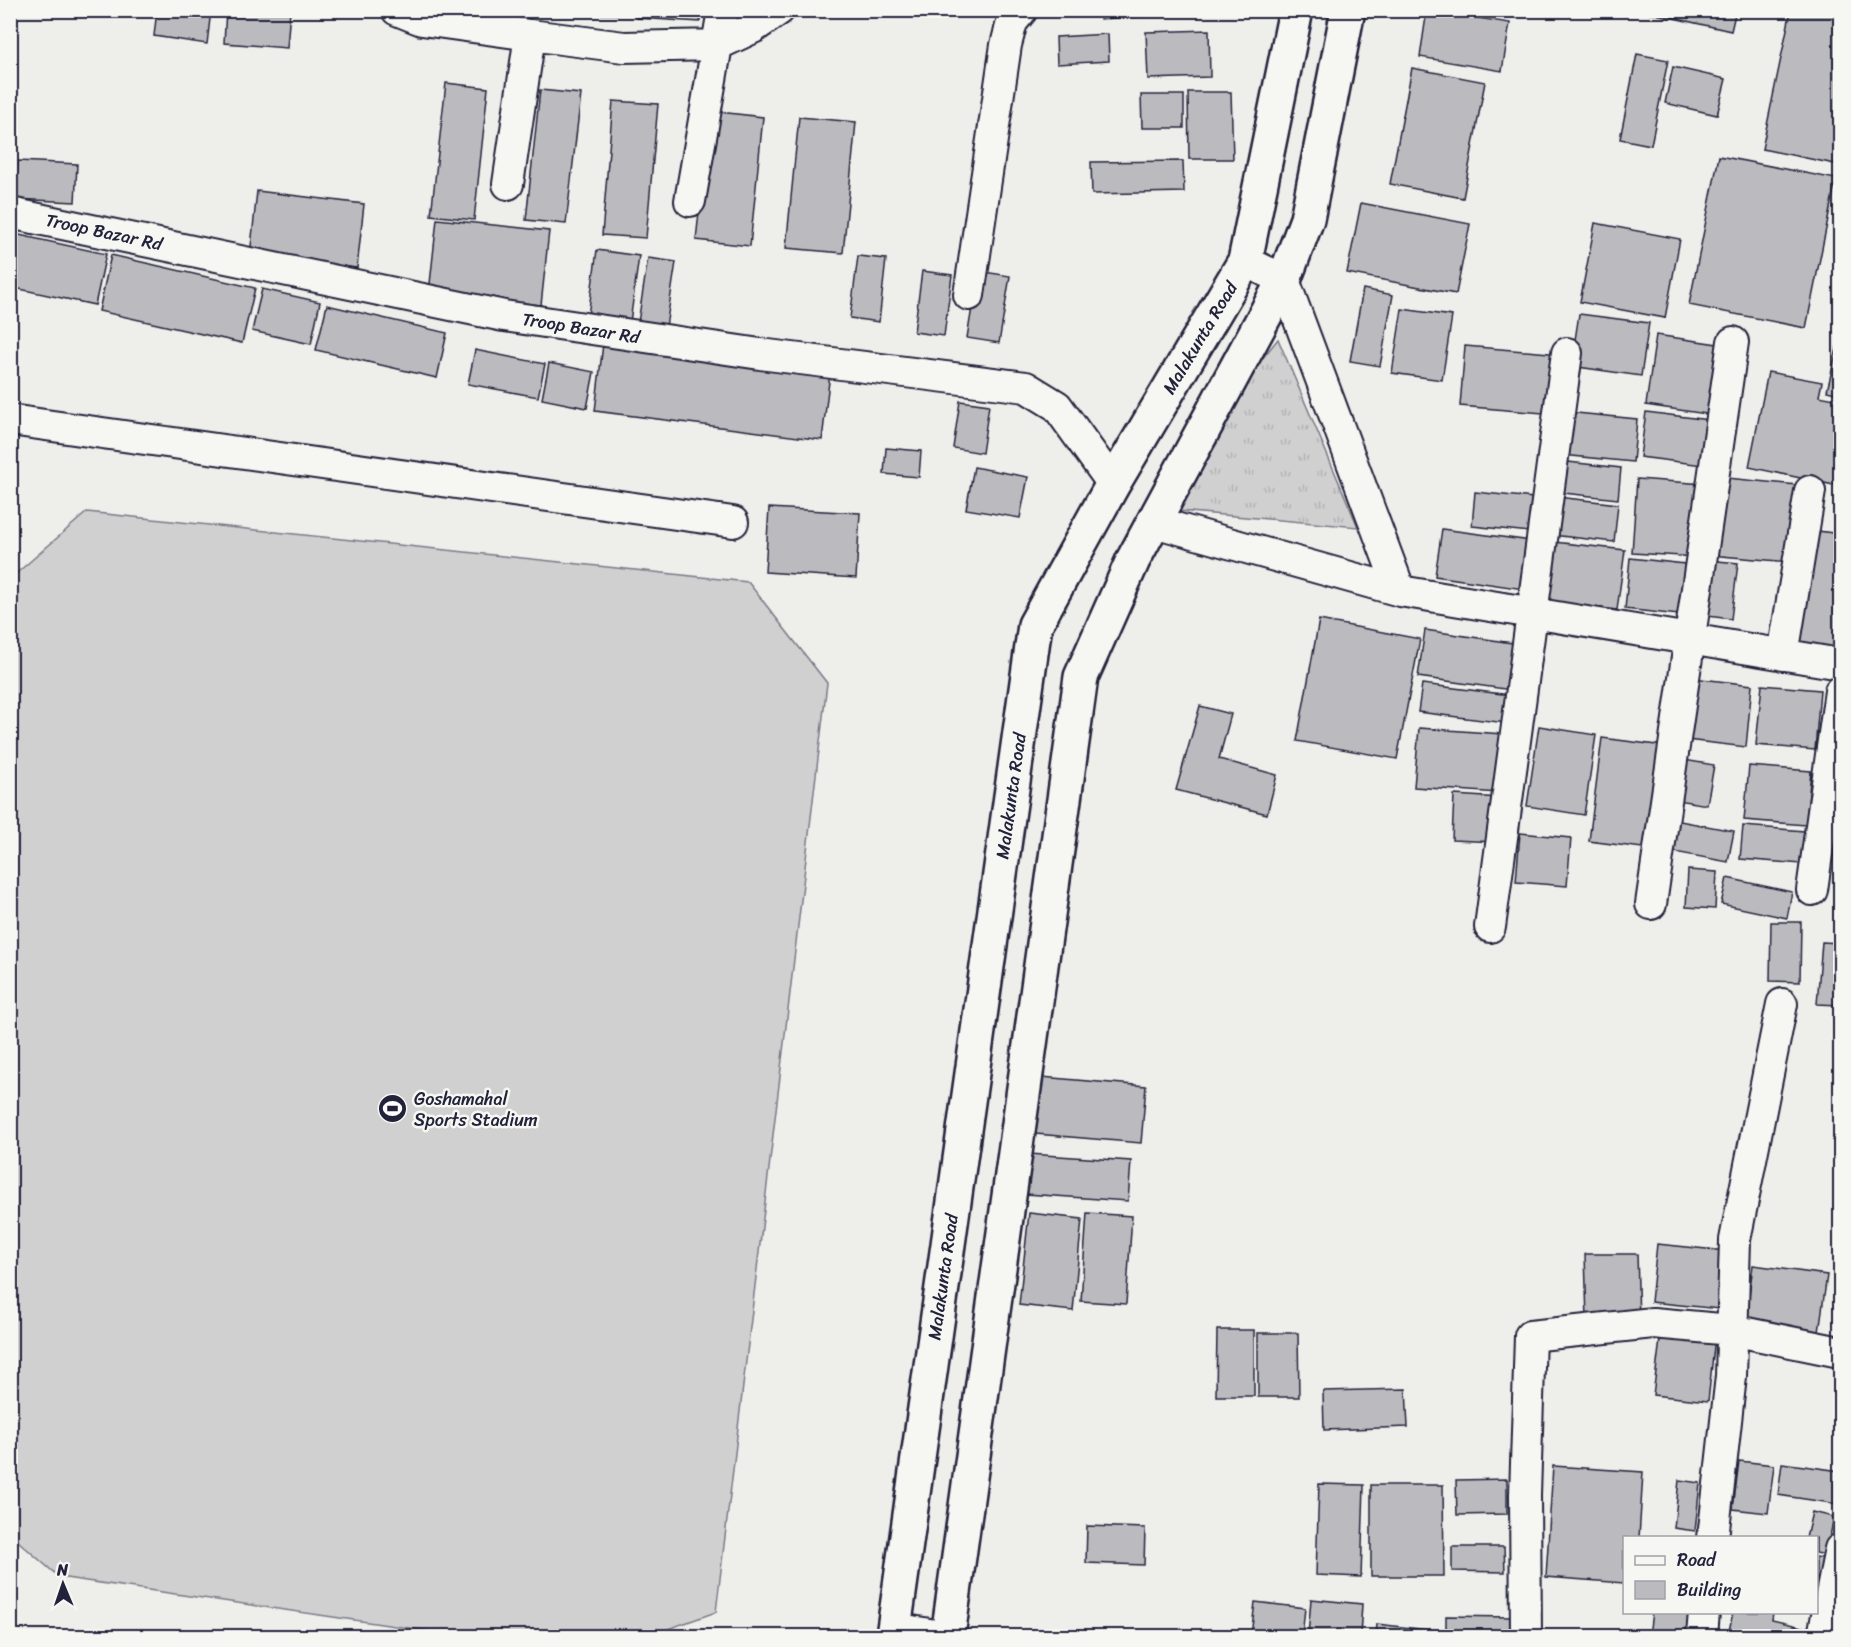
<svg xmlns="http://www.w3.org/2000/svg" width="1851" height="1647" viewBox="0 0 1851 1647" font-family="Sriracha,sans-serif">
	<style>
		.grass { fill: url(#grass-tufts); stroke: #797986; stroke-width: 1.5 }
		.pitch { fill: #d0d0d1; stroke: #797986; stroke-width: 1.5 }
		.building { fill: #bbbbbf; stroke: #22223b; stroke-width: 1.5 }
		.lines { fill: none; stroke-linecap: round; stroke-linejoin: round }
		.street-casing { stroke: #22223b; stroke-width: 34 }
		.primary-casing { stroke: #22223b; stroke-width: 38 }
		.street { stroke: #f6f6f2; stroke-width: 30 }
		.primary { stroke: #f6f6f2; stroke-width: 33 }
		.labels { text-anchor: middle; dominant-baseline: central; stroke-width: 5; stroke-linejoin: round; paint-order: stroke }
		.street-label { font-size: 18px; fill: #22223b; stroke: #f6f6f2 }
		.poi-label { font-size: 18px; fill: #22223b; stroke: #f6f6f2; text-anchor: start }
	</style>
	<defs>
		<pattern id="grass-tufts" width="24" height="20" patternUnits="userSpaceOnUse" patternTransform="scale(1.5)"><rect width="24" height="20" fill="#d0d0d1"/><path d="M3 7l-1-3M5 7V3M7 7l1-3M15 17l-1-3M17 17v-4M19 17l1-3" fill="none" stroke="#b2b2b4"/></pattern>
	</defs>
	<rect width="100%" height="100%" fill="#eeeeeb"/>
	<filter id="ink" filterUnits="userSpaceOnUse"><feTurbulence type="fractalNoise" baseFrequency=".0167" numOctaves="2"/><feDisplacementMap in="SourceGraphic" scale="12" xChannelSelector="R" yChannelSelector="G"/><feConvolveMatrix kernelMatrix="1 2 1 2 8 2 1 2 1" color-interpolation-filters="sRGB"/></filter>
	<g filter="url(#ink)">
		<path class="grass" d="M1278 339 1358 527 1179 511 1257 365Z"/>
		<path class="pitch" d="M87 512 748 582 827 683 716 1612 648 1636H464L59 1577 11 1535V578Z"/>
		<path class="building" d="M157 10H211L207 44 154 36Z
			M226 10H290L287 48 224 43Z
			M577 10H632V14H577Z
			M638 10H701L700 22 637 18Z
			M1099 10H1197V13L1100 19Z
			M1427 10 1510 23 1502 71 1420 57Z
			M1638 10H1736L1731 31Z
			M1791 10H1840V137L1835 164 1762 149Z
			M1209 30 1210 77 1148 79 1146 32Z
			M1108 34 1109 61 1057 64 1056 37Z
			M1637 54 1668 60 1651 145 1620 139Z
			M1673 67 1726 79 1717 115 1665 103Z
			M1412 68 1485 82 1463 198 1390 184Z
			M446 83 488 88 474 220 431 215Z
			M540 90 581 94 566 224 526 220Z
			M1188 92H1231L1233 159H1189Z
			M1141 95H1184V128H1142Z
			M613 101 658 104 646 238 602 235Z
			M710 111 763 117 750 246 696 240Z
			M799 117 856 122 843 253 786 248Z
			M1719 156 1836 179 1806 328 1689 305Z
			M18 161 77 164 75 202 16 199Z
			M1183 161 1184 192 1092 194 1091 162Z
			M257 191 364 204 357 268 250 256Z
			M1361 203 1470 224 1456 294 1347 273Z
			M437 219 549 231 541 305 429 293Z
			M1595 223 1680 239 1665 318 1580 302Z
			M10 233 106 254 95 305 10 287Z
			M597 250 639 256 630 322 588 316Z
			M111 255 255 288 242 343 99 311Z
			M858 256 886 259 879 322 850 318Z
			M648 258 676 262 665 333 637 329Z
			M922 271 952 275 944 336 914 332Z
			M978 271 1010 276 999 343 967 338Z
			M262 289 320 302 311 344 252 331Z
			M1363 289 1393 295 1380 366 1350 361Z
			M327 305 447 333 437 378 316 350Z
			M1402 309 1452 316 1442 380 1392 373Z
			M1579 314 1649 323 1641 376 1571 366Z
			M1656 335 1724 345 1713 415 1646 405Z
			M1840 336V394L1827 391Z
			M603 344 830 373 822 440 595 411Z
			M1465 346 1561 354 1555 414 1460 406Z
			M475 350 545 364 538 397 468 384Z
			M549 363 594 372 587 408 542 399Z
			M1768 372 1822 382 1819 396 1840 400V451L1834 485 1749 467Z
			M960 401 989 405 982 453 953 448Z
			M1566 412 1637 419 1633 462 1562 455Z
			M1646 412 1709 420 1703 465 1640 457Z
			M886 448 921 451 919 477 884 474Z
			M1559 461 1621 468 1618 499 1555 492Z
			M974 467 1028 477 1020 518 966 509Z
			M1717 477 1797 485 1790 562 1710 555Z
			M1637 479 1704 484 1698 557 1632 553Z
			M1475 492 1543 499 1540 533 1472 526Z
			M1557 497 1618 504 1614 542 1552 535Z
			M769 508 860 513 856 578 765 572Z
			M1442 529 1531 541 1524 589 1435 576Z
			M1811 530 1840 534V649L1797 644Z
			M1554 542 1625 550 1617 610 1546 601Z
			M1630 558 1685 564 1679 615 1625 609Z
			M1707 560 1738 563 1731 619 1700 615Z
			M1319 620 1420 639 1397 759 1297 741Z
			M1425 630 1519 644 1512 690 1418 677Z
			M1693 678 1752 685 1746 747 1687 740Z
			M1422 684 1510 695 1506 723 1418 712Z
			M1762 685 1820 690 1815 750 1756 745Z
			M1200 706 1231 714 1219 759 1277 775 1267 814 1176 790Z
			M1539 726 1596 735 1584 815 1527 806Z
			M1419 728 1503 734 1499 793 1414 787Z
			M1602 738 1664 746 1650 849 1589 841Z
			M1678 759 1714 765 1707 805 1672 799Z
			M1749 766 1811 771 1806 825 1744 820Z
			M1454 795 1500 798 1497 842 1452 840Z
			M1669 819 1734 831 1728 862 1664 850Z
			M1743 826 1804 831 1802 864 1740 859Z
			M1520 833 1571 838 1567 886 1516 882Z
			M1688 870 1717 872 1715 909 1686 907Z
			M1727 878 1792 892 1787 918 1721 904Z
			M1771 922H1801L1800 982 1770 981Z
			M1822 942 1840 943V1005L1817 1004Z
			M1041 1077 1146 1086 1141 1143 1036 1134Z
			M1029 1154 1131 1161 1128 1201 1026 1194Z
			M1029 1213 1082 1219 1073 1311 1019 1305Z
			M1087 1213 1132 1216 1126 1304 1081 1301Z
			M1657 1244 1726 1251 1720 1309 1651 1302Z
			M1585 1254H1637L1639 1320H1587Z
			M1753 1265 1827 1275 1818 1339 1745 1329Z
			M1217 1330H1254V1396H1216Z
			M1661 1332 1715 1337 1708 1401 1653 1395Z
			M1258 1333H1298L1299 1397H1258Z
			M1406 1389 1408 1427 1324 1430 1323 1391Z
			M1739 1461 1774 1465 1768 1513 1733 1509Z
			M1782 1463 1840 1471 1838 1504 1778 1495Z
			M1553 1466 1643 1472 1639 1538H1624V1583L1546 1577Z
			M1507 1479V1514L1457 1515 1456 1480Z
			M1679 1480 1700 1483 1695 1531 1674 1528Z
			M1319 1484 1364 1485 1361 1577 1316 1575Z
			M1371 1485H1443L1444 1576H1371Z
			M1812 1512 1834 1517 1826 1555 1816 1553V1538H1806Z
			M1087 1526 1145 1528 1144 1565 1086 1563Z
			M1452 1547H1504L1505 1572 1452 1571Z
			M1816 1557 1827 1559 1816 1602Z
			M1311 1599 1362 1604 1360 1636H1308Z
			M1255 1602 1305 1608 1302 1636H1251Z
			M1652 1612H1694L1690 1636H1649Z
			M1733 1612H1773L1772 1620 1811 1629 1809 1636H1728Z
			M1446 1616 1511 1617V1636H1446Z
			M1377 1624 1427 1630 1426 1636H1376Z"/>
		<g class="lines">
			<defs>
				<path id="street" d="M397 10 422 20 530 35 508 184
					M530 35 624 47 717 45 690 201
					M717 45 753 28 779 10
					M717 45 723 10
					M10 213 504 316 760 354 1026 387 1057 406 1113 484
					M1245 261 1284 280 1400 591
					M969 295 1006 45 1012 22 1022 10
					M10 420 733 522
					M1154 522 1400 591 1840 664
					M1783 655 1810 491
					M1812 890 1840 691
					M1651 904 1733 342
					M1490 927 1567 353
					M1713 1538 1731 1376 1735 1240 1782 1004
					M894 1628 941 1636
					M1526 1636 1525 1495 1530 1336 1653 1323 1732 1330 1840 1352
					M1702 1636 1704 1612
					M1823 1636 1840 1549"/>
				<path id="primary" d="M893 1636 1035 625 1113 484 1245 261 1296 10
					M948 1636 1081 677 1133 560 1284 280 1307 219 1348 10"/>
			</defs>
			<use href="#street" class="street-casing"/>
			<use href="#primary" class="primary-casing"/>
			<use href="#street" class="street"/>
			<use href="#primary" class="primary"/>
		</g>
	</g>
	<defs>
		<symbol id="stadium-disc" viewBox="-11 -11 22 22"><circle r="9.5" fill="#22223b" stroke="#f6f6f2"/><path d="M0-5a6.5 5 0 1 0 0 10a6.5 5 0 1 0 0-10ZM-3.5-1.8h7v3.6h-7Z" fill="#fff"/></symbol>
	</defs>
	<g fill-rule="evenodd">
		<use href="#stadium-disc" x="376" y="1092" width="33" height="33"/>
	</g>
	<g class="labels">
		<g class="street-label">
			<text transform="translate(104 232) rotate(12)">Troop Bazar Rd</text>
			<text transform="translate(581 328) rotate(9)">Troop Bazar Rd</text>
			<text transform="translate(1200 338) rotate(-59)">Malakunta Road</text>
			<text transform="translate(1011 796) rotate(-82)">Malakunta Road</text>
			<text transform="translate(943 1277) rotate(-82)">Malakunta Road</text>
		</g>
		<g class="poi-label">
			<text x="414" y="1099">Goshamahal<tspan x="414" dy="21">Sports Stadium</tspan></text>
		</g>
	</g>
	<rect width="1851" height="1647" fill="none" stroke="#f6f6f2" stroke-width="36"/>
	<rect x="18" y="18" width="1815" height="1611" fill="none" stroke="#22223b" stroke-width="2" filter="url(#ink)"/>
	<rect x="1623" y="1536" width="195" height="78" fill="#f6f6f2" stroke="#a1a1a9" stroke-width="1.5"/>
	<rect x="1635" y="1556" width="30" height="9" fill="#f6f6f2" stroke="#a1a1a9" stroke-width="1.5"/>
	<text x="1677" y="1566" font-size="18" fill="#22223b">Road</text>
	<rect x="1635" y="1581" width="30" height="18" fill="#bbbbbf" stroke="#a1a1a9" stroke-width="1.5"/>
	<text x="1677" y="1596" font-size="18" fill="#22223b">Building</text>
	<g transform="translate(63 1584) rotate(358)" stroke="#f6f6f2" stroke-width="4.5" paint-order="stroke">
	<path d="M0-4.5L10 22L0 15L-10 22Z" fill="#22223b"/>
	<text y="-9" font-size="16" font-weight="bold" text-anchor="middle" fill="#22223b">N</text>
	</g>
</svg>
